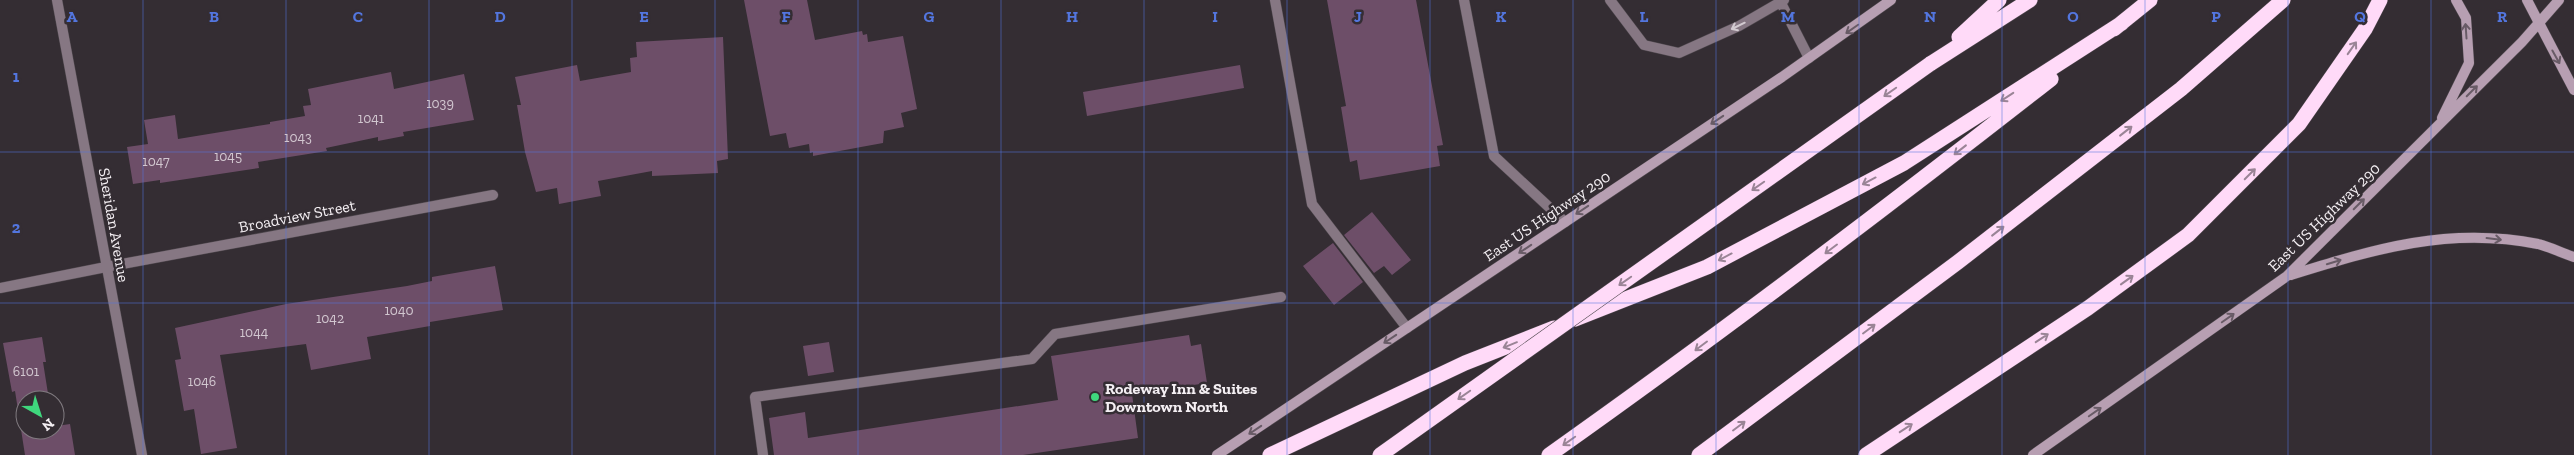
<svg xmlns="http://www.w3.org/2000/svg" width="2574" height="455" viewBox="0 0 2574 455" font-family="'Zilla Slab',serif">
	<style>
		.building { fill: #6d4e68 }
		.lines { fill: none; stroke-linecap: round; stroke-linejoin: round }
		.lane-casing { stroke: #4f484e; stroke-width: 11 }
		.street-casing { stroke: #4f484e; stroke-width: 11 }
		.secondary-casing { stroke: #4f484e; stroke-width: 11 }
		.highway-casing { stroke: #4f484e; stroke-width: 16 }
		.lane { stroke: #867783; stroke-width: 10 }
		.street { stroke: #867783; stroke-width: 10 }
		.secondary { stroke: #b79fb2; stroke-width: 10 }
		.highway { stroke: #ffdaf8; stroke-width: 15 }
		.highway-bridge-casing { stroke: #4f484e; stroke-width: 16; stroke-linecap: butt }
		.highway-bridge { stroke: #ffdaf8; stroke-width: 15 }
		.oneway { stroke: #d3cbd1 }
		.oneway2 { stroke: #685b66 }
		.oneway3 { stroke: #9a8496 }
		.grid { fill: none; stroke: #5376df; stroke-width: 1; stroke-opacity: 0.55 }
		.poi-dot { fill: #3fd77d; stroke: #342d33; stroke-width: 2 }
		.labels { text-anchor: middle; dominant-baseline: central; stroke-width: 5; stroke-linejoin: round; paint-order: stroke }
		.number-label { font-size: 14px; fill: #d2c7d0 }
		.street-label { font-size: 16px; fill: #f4eff3; stroke: #342d33 }
		.poi-label { font-size: 16px; font-weight: bold; fill: #f4eff3; stroke: #342d33; text-anchor: start }
		.grid-label { font-size: 16px; text-anchor: middle; font-weight: bold; fill: #5376df; stroke: #342d33; stroke-width: 5; stroke-linejoin: round; paint-order: stroke }
	</style>
	<rect width="100%" height="100%" fill="#342d33"/>
	<path class="building" d="M744 0H807L815 40 862 31 863 35 867 34 868 42 903 36 917 109 901 113 904 127 884 131 883 143 861 147 813 156V152L810 153 809 144 789 148 786 133 770 136Z
		M1327 0H1416L1443 145 1437 146 1440 166 1360 180 1357 160 1350 162 1341 107 1346 106Z
		M723 37 728 159 717 161 718 173 652 176V171L598 181 601 196 559 204 557 188 536 192 525 152 517 105H521L515 77 577 65 580 81 631 72 630 58 637 57 636 42Z
		M1240 65 1244 88 1087 116 1083 92Z
		M391 72 394 89 464 74 474 120 403 132 404 136 378 141V137L326 148 327 151 258 162 259 168 160 183V180L133 184 127 147 148 144 144 120 175 115 178 139 270 124V122L305 116 303 106 311 105 308 89Z
		M1372 212 1411 260 1392 275 1384 266 1374 273 1344 235Z
		M1333 243 1363 282 1334 305 1303 266Z
		M495 266 503 310 430 322V326L367 337 371 359 311 370 306 344 220 355 237 448 201 454 194 409 184 411 175 360 181 359 175 328 286 304 407 286 432 281V277Z
		M1189 335 1191 346 1201 344 1207 383 1132 394 1138 438 1023 455H774L769 418 805 412 808 438 1058 400 1051 356Z
		M42 337 46 362H43L49 400H25V430H55V415L57 426 70 424 75 455H25L15 391 12 392 3 343Z
		M829 342 834 372 808 376 803 346Z"/>
	<g class="lines">
		<defs>
			<path id="lane" d="M1275 0 1312 204 1407 328
				M1464 0 1494 156 1565 222
				M1610 0 1644 45 1679 53 1739 26 1784 0
				M1781 3 1809 58
				M0 288 106 267
				M763 455 755 397 1032 359 1055 334 1281 297"/>
			<path id="street" d="M57 0 142 455
				M106 267 493 195"/>
			<path id="secondary" d="M2527 0 2574 90
				M2442 118 2469 63 2466 18 2456 0
				M2291 275C2375 249 2449 226 2538 244 2550 247 2562 253 2574 257
				M1217 455 1782 77 1891 0
				M2033 455 2287 276 2522 42 2559 0"/>
			<path id="highway" d="M2114 29 2150 0
				M1959 37 1999 0
				M1930 64 2030 0
				M1575 319 1707 267 1904 163 2122 23
				M1270 455 1465 363 1554 328
				M1549 455C1720 334 1886 208 2051 79
				M1699 455 1958 262 2181 89 2283 0
				M1866 455 2088 308 2188 235 2299 124 2365 29 2380 0"/>
		</defs>
		<use href="#lane" class="lane-casing"/>
		<use href="#street" class="street-casing"/>
		<use href="#secondary" class="secondary-casing"/>
		<use href="#highway" class="highway-casing"/>
		<use href="#lane" class="lane"/>
		<use href="#street" class="street"/>
		<use href="#secondary" class="secondary"/>
		<use href="#highway" class="highway"/>
		<defs>
			<path id="highway-bridge" d="M1380 455 1930 64"/>
		</defs>
		<use href="#highway-bridge" class="highway-bridge-casing"/>
		<use href="#highway-bridge" class="highway-bridge"/>
	</g>
	<defs><path id="oneway-shaft" d="M-6 0H5M1.5-3L5.5 0L1.5 3" fill="none" stroke-width="1.6" stroke-linecap="round" stroke-linejoin="round" transform="scale(1.25)"/></defs>
	<use class="oneway" href="#oneway-shaft" transform="translate(1738 26) rotate(154)"/>
	<g class="oneway2">
		<use href="#oneway-shaft" transform="translate(1852 29) rotate(145)"/>
		<use href="#oneway-shaft" transform="translate(2466 31) rotate(-94)"/>
		<use href="#oneway-shaft" transform="translate(2556 57) rotate(61)"/>
		<use href="#oneway-shaft" transform="translate(2472 91) rotate(-45)"/>
		<use href="#oneway-shaft" transform="translate(1717 120) rotate(146)"/>
		<use href="#oneway-shaft" transform="translate(2359 204) rotate(-45)"/>
		<use href="#oneway-shaft" transform="translate(1582 210) rotate(146)"/>
		<use href="#oneway-shaft" transform="translate(2494 239) rotate(7)"/>
		<use href="#oneway-shaft" transform="translate(1525 249) rotate(146)"/>
		<use href="#oneway-shaft" transform="translate(2334 262) rotate(-17)"/>
		<use href="#oneway-shaft" transform="translate(2228 318) rotate(-35)"/>
		<use href="#oneway-shaft" transform="translate(1390 339) rotate(146)"/>
		<use href="#oneway-shaft" transform="translate(2095 412) rotate(-35)"/>
		<use href="#oneway-shaft" transform="translate(1255 430) rotate(146)"/>
	</g>
	<g class="oneway3">
		<use href="#oneway-shaft" transform="translate(2352 48) rotate(-55)"/>
		<use href="#oneway-shaft" transform="translate(1890 92) rotate(145)"/>
		<use href="#oneway-shaft" transform="translate(2007 97) rotate(147)"/>
		<use href="#oneway-shaft" transform="translate(2126 131) rotate(-38)"/>
		<use href="#oneway-shaft" transform="translate(1960 150) rotate(142)"/>
		<use href="#oneway-shaft" transform="translate(2250 174) rotate(-45)"/>
		<use href="#oneway-shaft" transform="translate(1869 181) rotate(152)"/>
		<use href="#oneway-shaft" transform="translate(1758 186) rotate(145)"/>
		<use href="#oneway-shaft" transform="translate(1998 231) rotate(-38)"/>
		<use href="#oneway-shaft" transform="translate(1831 249) rotate(143)"/>
		<use href="#oneway-shaft" transform="translate(1725 257) rotate(152)"/>
		<use href="#oneway-shaft" transform="translate(2127 280) rotate(-36)"/>
		<use href="#oneway-shaft" transform="translate(1625 281) rotate(145)"/>
		<use href="#oneway-shaft" transform="translate(1869 329) rotate(-37)"/>
		<use href="#oneway-shaft" transform="translate(2042 338) rotate(-33)"/>
		<use href="#oneway-shaft" transform="translate(1510 345) rotate(158)"/>
		<use href="#oneway-shaft" transform="translate(1701 346) rotate(143)"/>
		<use href="#oneway-shaft" transform="translate(1464 395) rotate(145)"/>
		<use href="#oneway-shaft" transform="translate(1739 426) rotate(-37)"/>
		<use href="#oneway-shaft" transform="translate(1906 428) rotate(-33)"/>
		<use href="#oneway-shaft" transform="translate(1569 441) rotate(145)"/>
	</g>
	<path class="grid" d="M143 0V455M286 0V455M429 0V455M572 0V455M715 0V455M858 0V455M1001 0V455M1144 0V455M1287 0V455M1430 0V455M1573 0V455M1716 0V455M1859 0V455M2002 0V455M2145 0V455M2288 0V455M2431 0V455M0 152H2574M0 303H2574"/>
	<circle class="poi-dot" cx="1095" cy="397" r="5"/>
	<g class="labels">
		<g class="number-label">
			<text x="440" y="103">1039</text>
			<text x="371" y="118">1041</text>
			<text x="298" y="137">1043</text>
			<text x="228" y="156">1045</text>
			<text x="156" y="161">1047</text>
			<text x="399" y="310">1040</text>
			<text x="330" y="318">1042</text>
			<text x="254" y="332">1044</text>
			<text x="26" y="371">6101</text>
			<text x="202" y="381">1046</text>
		</g>
		<g class="street-label">
			<text transform="translate(297 216) rotate(-11)">Broadview Street</text>
			<text transform="translate(1547 216) rotate(-34)">East US Highway 290</text>
			<text transform="translate(2324 217) rotate(-44)">East US Highway 290</text>
			<text transform="translate(114 225) rotate(80)">Sheridan Avenue</text>
		</g>
		<g class="poi-label">
			<text x="1105" y="388">Rodeway Inn &amp; Suites<tspan x="1105" dy="18">Downtown North</tspan></text>
		</g>
	</g>
	<g class="grid-label">
		<text x="72" y="22">A</text>
		<text x="214" y="22">B</text>
		<text x="358" y="22">C</text>
		<text x="500" y="22">D</text>
		<text x="644" y="22">E</text>
		<text x="786" y="22">F</text>
		<text x="929" y="22">G</text>
		<text x="1072" y="22">H</text>
		<text x="1215" y="22">I</text>
		<text x="1358" y="22">J</text>
		<text x="1501" y="22">K</text>
		<text x="1644" y="22">L</text>
		<text x="1788" y="22">M</text>
		<text x="1930" y="22">N</text>
		<text x="2073" y="22">O</text>
		<text x="2216" y="22">P</text>
		<text x="2360" y="22">Q</text>
		<text x="2502" y="22">R</text>
		<text x="16" y="82">1</text>
		<text x="16" y="233">2</text>
	</g>
	<g transform="translate(40 415) rotate(141)"><circle r="24" fill="#342d33" stroke="#817b80"/>
	<path d="M0-4L9 19L0 12L-9 19Z" fill="#3fd77d"/>
	<text y="-8" font-size="14" font-weight="bold" text-anchor="middle" fill="#f4eff3">N</text>
	</g>
</svg>
